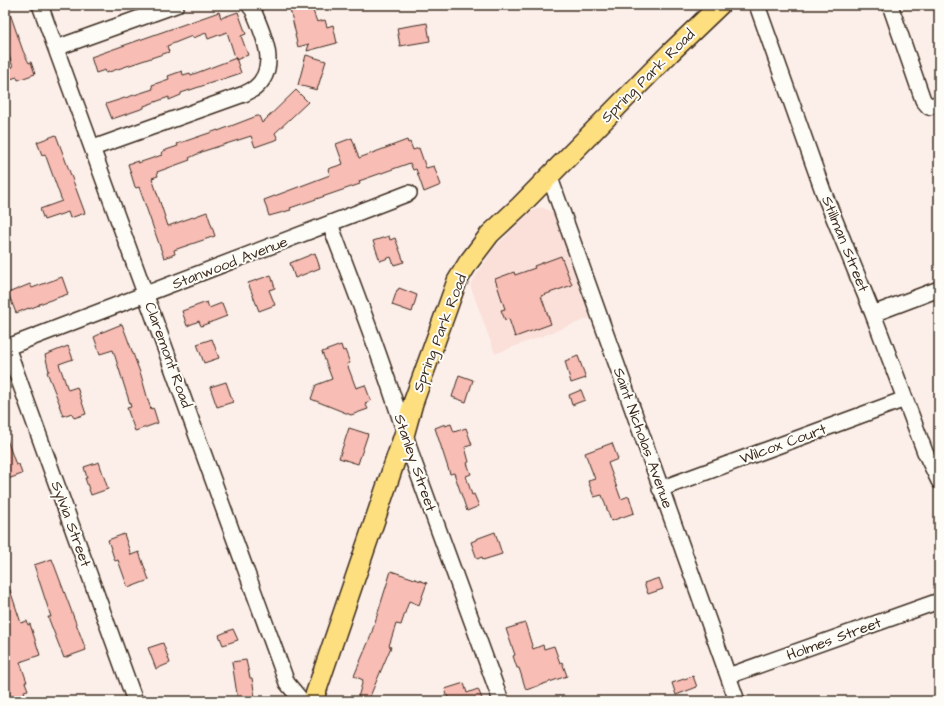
<svg xmlns="http://www.w3.org/2000/svg" width="944" height="706" viewBox="0 0 944 706" font-family="'Architects Daughter',sans-serif">
	<style>
		.built { fill: #fbe0da }
		.building { fill: #f8bdb5; stroke: #3b2a1e }
		.lines { fill: none; stroke-linecap: round; stroke-linejoin: round }
		.minor-casing { stroke: #3b2a1e; stroke-width: 18 }
		.major-casing { stroke: #3b2a1e; stroke-width: 22 }
		.minor { stroke: #fdfcf7; stroke-width: 15 }
		.major { stroke: #fedf80; stroke-width: 19 }
		.labels { text-anchor: middle; dominant-baseline: central; stroke-width: 4; stroke-linejoin: round; paint-order: stroke }
		.street-label { font-size: 15px; fill: #3b2a1e; stroke: #fdfcf7 }
	</style>
	<rect width="100%" height="100%" fill="#fcefea"/>
	<filter id="ink" filterUnits="userSpaceOnUse"><feTurbulence type="fractalNoise" baseFrequency=".025" numOctaves="2"/><feDisplacementMap in="SourceGraphic" scale="8" xChannelSelector="R" yChannelSelector="G"/><feConvolveMatrix kernelMatrix="1 2 1 2 8 2 1 2 1" color-interpolation-filters="sRGB"/></filter>
	<g filter="url(#ink)">
		<path class="built" d="M541 207 553 212 590 318 495 354 470 285 493 249 530 212Z"/>
		<path class="building" d="M5 5H7L23 51 29 63 31 62 35 74 18 80 17 77 7 80 5 74V70L13 67 5 44Z
			M289 5H311L317 22 325 20 327 27 333 25 337 43 307 51 309 44 298 47 295 35H296Z
			M219 12 221 18 238 12 246 34 241 36 248 55 236 60 227 32 208 39 206 33 193 38 192 36 167 46 169 52 106 73 105 70 96 73 91 57Z
			M427 23 430 41 400 46 397 28Z
			M306 55 326 61 317 90 298 85Z
			M236 58 241 73 181 93V95L169 100V97L144 106V108L112 119 106 104 153 89 152 85 169 79 168 76 182 71 183 75 190 73 191 75Z
			M296 90 308 102 275 133 278 139 255 147 251 136 204 151 189 158 190 160 157 172 158 176 152 178 168 226 207 212 215 236 174 250 175 254 164 258 139 187 136 188 135 187 128 164 138 161V163L162 155 161 153 163 151 178 146 177 144 218 130V131L257 116H259L262 123Z
			M56 135 85 213 70 218 68 212 44 220 40 209 62 201 45 154 42 155 37 142Z
			M352 138 359 158 407 140 408 143 410 142 413 150 419 148 426 168 434 166 441 185 424 192 416 169 413 170 410 163 359 181 360 184 290 208 291 210 269 216 264 200 330 175 328 169 343 164 336 144Z
			M389 236 390 240 395 238 404 262 394 265 391 257 380 261 373 241Z
			M315 253 320 268 295 278 290 263Z
			M561 256 572 285 541 296 551 324 515 337 509 319 505 320 501 310 505 309 495 279 514 272 515 275 535 268 534 266Z
			M271 275 275 288 269 290 275 305 259 311 248 283Z
			M62 277 68 294 39 304V305L29 309V308L16 313 8 293 30 284 32 288Z
			M399 288 417 295 412 312 392 305 397 290H398Z
			M207 302 209 308 222 303 227 316 201 326 199 321 187 326 182 311Z
			M122 324 141 375 148 400 151 409 153 408 154 410 158 423 135 431 127 408 131 407 113 350 100 354 94 337 100 334V333Z
			M212 339 219 358 204 363 197 344Z
			M341 345 343 351 345 350 350 363 347 364 356 388 365 385 371 401 365 403 368 409 351 415 311 399 316 385 332 379 322 352Z
			M68 346 73 359 59 364 68 390 77 387 86 414 74 418 72 413 63 416 59 405H60L47 372 49 371 45 355Z
			M578 356 586 378 571 383 565 361Z
			M459 375 473 380 466 402 452 397Z
			M226 382 233 402 217 407 210 387Z
			M581 390 585 400 572 405 569 395Z
			M445 424V426L451 424 454 432 466 428 472 445 465 447 469 462 467 463 471 474 466 476 472 495 474 494 479 506 467 511 454 473 450 474 435 428Z
			M349 428 368 434 358 464 339 458Z
			M5 437H6L16 465 19 464 22 474 5 480Z
			M612 443 618 459 608 463 621 499 629 496 634 513 611 521 602 495 594 497 588 481 595 479 585 453Z
			M99 462 108 489 91 495 85 478H87L84 467Z
			M495 532 502 554 483 560 482 557 477 559 471 542 476 540V539Z
			M124 534 131 555 139 552 149 580 128 588 118 560 115 561 108 540Z
			M52 559 86 650 64 658 48 617H51L34 565Z
			M391 571 427 583 419 605 409 601 401 625 396 624 389 646 391 647 368 701H357L363 680 354 676 370 638Z
			M659 578 663 589 648 594 644 583Z
			M5 581H7L21 623 27 621 28 625 30 624 40 655 20 662 27 682H25L28 690 24 691 27 701H12L5 682Z
			M525 623 533 649 543 645 544 649 554 646 560 663 562 662 567 676 526 690 519 668H517L513 656 515 655 506 629Z
			M233 629 238 640 223 645 219 635Z
			M163 643 170 663 156 669 148 648Z
			M246 660 250 678H252L255 697H253V701H238L232 662Z
			M693 676 697 687 676 695 672 683Z
			M464 683 467 693 478 689 483 701H449L445 689Z"/>
		<g class="lines">
			<defs>
				<path id="minor" d="M40 5 287 683 302 701
					M757 5 823 191 873 314 925 452 939 481
					M890 5 923 100 929 107 939 103
					M56 48 176 5
					M93 148 244 94C248 92 252 90 255 88 280 67 263 34 253 10L249 5
					M549 175 737 701
					M330 224C359 301 389 378 412 457L501 701
					M873 314 939 289
					M7 347 135 701
					M5 348 409 193
					M660 489 905 399
					M728 676 939 601"/>
				<path id="major" d="M313 701 405 432 413 403 457 281 468 263 490 234 520 206 670 53 720 5"/>
			</defs>
			<use href="#minor" class="minor-casing"/>
			<use href="#major" class="major-casing"/>
			<use href="#minor" class="minor"/>
			<use href="#major" class="major"/>
		</g>
	</g>
	<g class="labels">
		<g class="street-label">
			<text transform="translate(648 76) rotate(-45)">Spring Park Road</text>
			<text transform="translate(845 244) rotate(68)">Stillman Street</text>
			<text transform="translate(230 263) rotate(-21)">Stanwood Avenue</text>
			<text transform="translate(440 333) rotate(-69)">Spring Park Road</text>
			<text transform="translate(168 355) rotate(70)">Claremont Road</text>
			<text transform="translate(643 438) rotate(70)">Saint Nicholas Avenue</text>
			<text transform="translate(783 444) rotate(-20)">Wilcox Court</text>
			<text transform="translate(415 463) rotate(71)">Stanley Street</text>
			<text transform="translate(71 524) rotate(70)">Sylvia Street</text>
			<text transform="translate(834 639) rotate(-20)">Holmes Street</text>
		</g>
	</g>
	<rect width="944" height="706" fill="none" stroke="#fdfcf7" stroke-width="20"/>
	<rect x="10" y="10" width="924" height="686" fill="none" stroke="#3b2a1e" stroke-width="1.5" filter="url(#ink)"/>
</svg>
